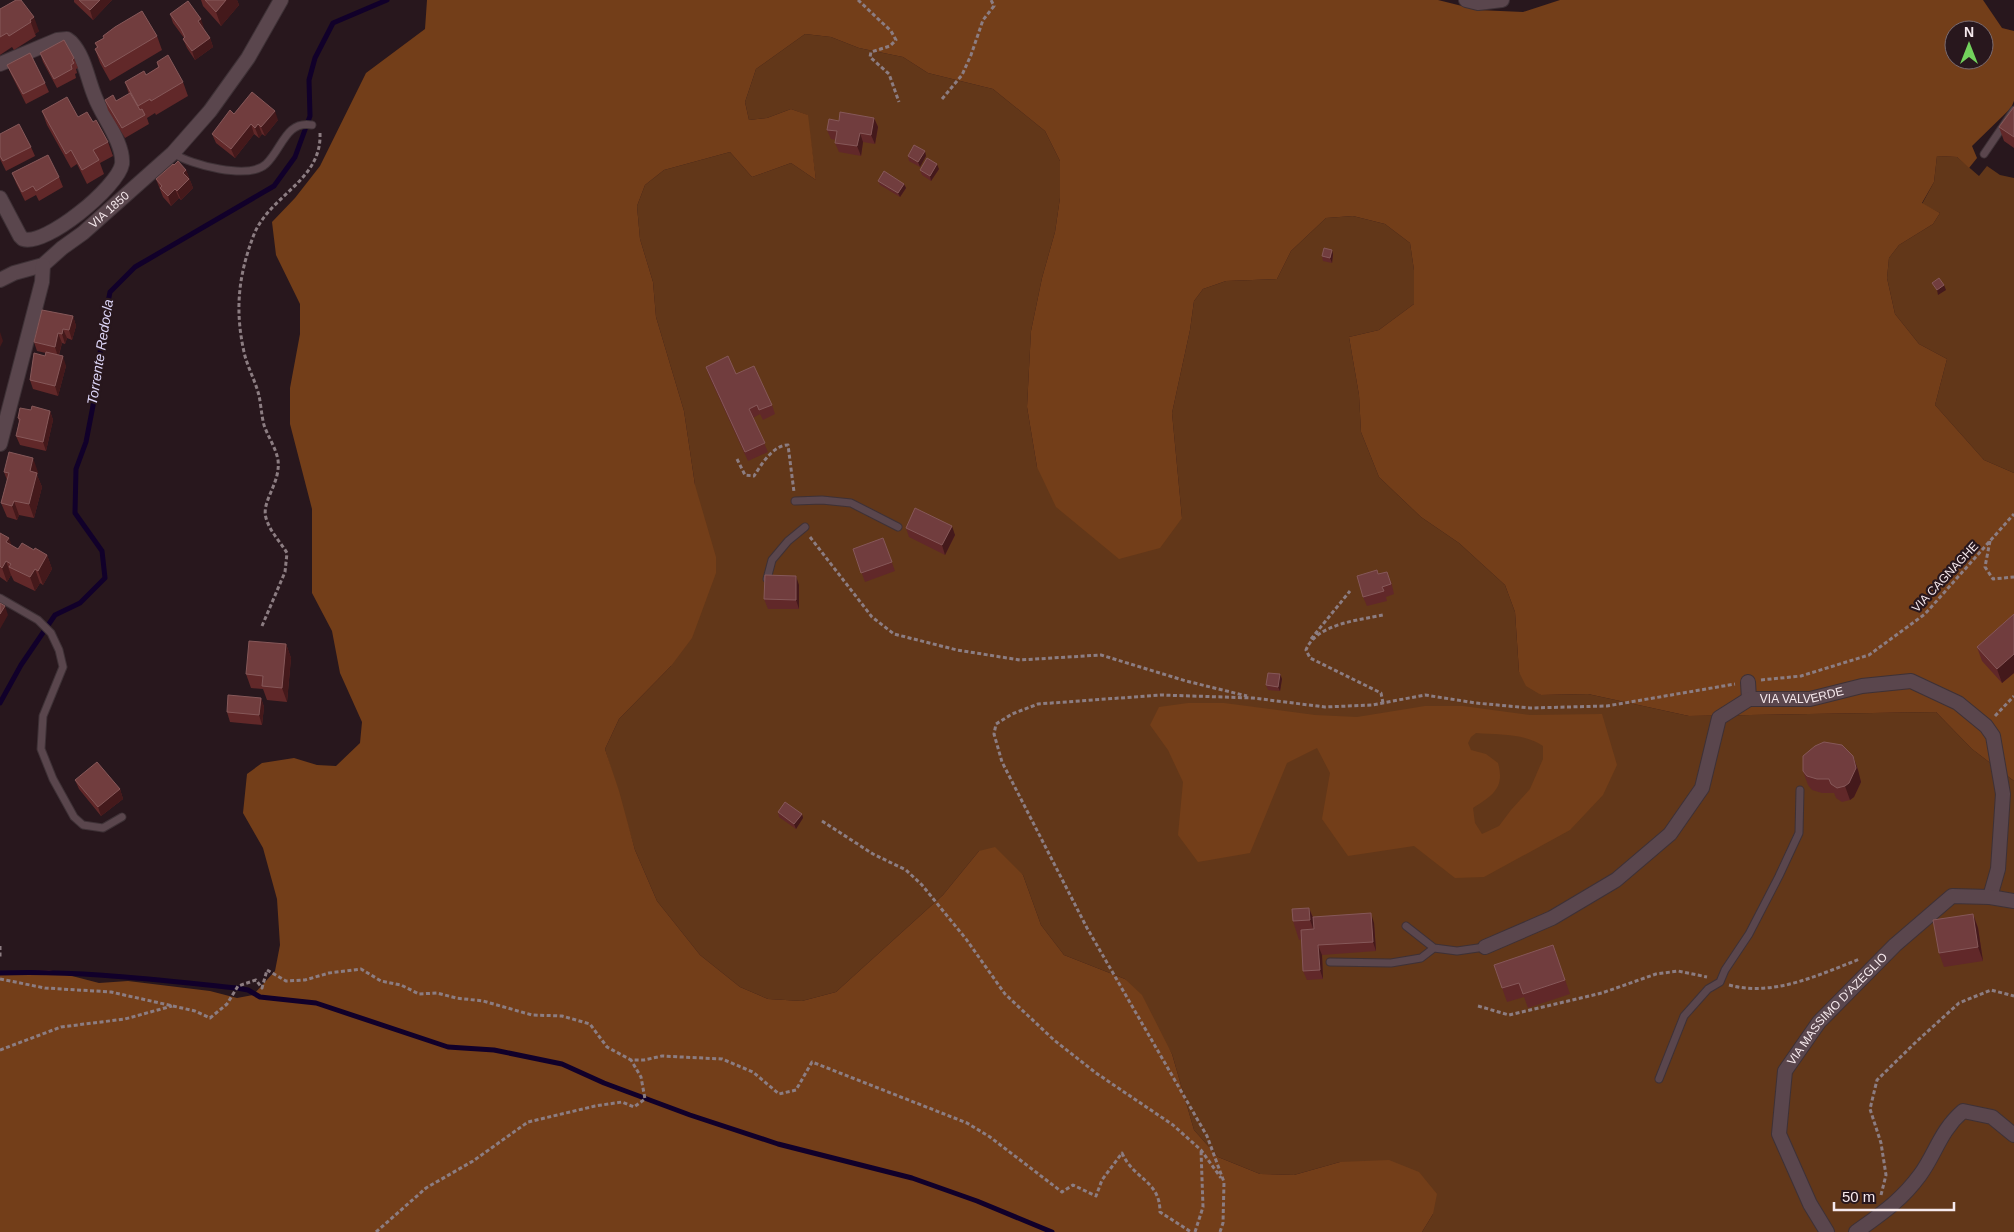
<svg xmlns="http://www.w3.org/2000/svg" width="2014" height="1232" viewBox="0 0 2014 1232" font-family="Arial,sans-serif">
	<style>
		.green { fill: #623719 }
		.forest { fill: #733e19; fill-rule: evenodd }
		.lines { fill: none; stroke-linecap: round; stroke-linejoin: round }
		.stream { stroke: #11002a; stroke-width: 5 }
		.service-casing { stroke: #3e3136; stroke-width: 9 }
		.minor-casing { stroke: #3e3136; stroke-width: 16 }
		.path { stroke: #8c7d82; stroke-width: 3; stroke-dasharray: 4 2.5; stroke-linecap: butt }
		.service { stroke: #5a464d; stroke-width: 7 }
		.minor { stroke: #5a464d; stroke-width: 14 }
		.wall { fill: #612829 }
		.shaded-wall { fill: #44191b }
		.building { fill: #713d3e; stroke: #865859 }
		.labels { text-anchor: middle; dominant-baseline: central; stroke-width: 4.5; stroke-linejoin: round; paint-order: stroke }
		.street-label { font-size: 12px; fill: #f6e9ed; stroke: #28171d }
		.water-label { font-size: 14px; font-style: italic; fill: #ddd5f7; stroke: #28171d }
	</style>
	<rect width="100%" height="100%" fill="#28171d"/>
	<path class="green" d="M805 34 831 37 859 48 903 57 928 73 993 89 1045 131 1060 161V198L1055 232 1042 278 1031 331 1027 407 1037 467 1182 518 1172 413 1190 330 1194 301 1203 289 1226 281 1277 279 1291 251 1326 218 1353 216 1385 224 1410 243 1414 270V304L1379 330 1349 337 1359 395 1361 432 1379 477 1421 517 1459 543 1505 585 1515 612 1519 672 1541 695 1588 694 1689 716 1936 712 1972 749 2014 781V1232H1422L1433 1214 1340 1162 1294 1175 1260 1174 1218 1157 1194 1130 1172 1054 1125 979 1064 955 1041 925 1023 875 979 851 943 895 836 992 802 1001 768 999 740 987 700 955 657 901 635 850 605 749 619 719 671 666 695 485 684 411 656 317 653 282 640 239 637 206 645 185 664 170 730 152 752 177 791 163 816 180 807 115 791 109 767 118 749 120 745 102 756 69Z
		M1937 156 1957 157 1979 176 1987 166 2000 175 2014 178V473L1984 460 1935 405 1947 359 1919 344 1895 314 1887 278 1889 258 1899 245 1933 224 1940 213 1922 204 1934 182Z"/>
	<path class="forest" d="M427 0H1438L1478 10 1523 12 1560 0H1983L2002 28 2014 31V101L2011 108 1972 146 1977 158 1969 168 1957 157 1937 156 1934 182 1922 203 1940 213 1933 224 1899 245 1889 258 1887 278 1895 314 1919 344 1947 359 1935 405 1984 460 2014 473V781L1972 749 1936 712 1689 716 1588 694 1541 695 1526 686 1519 672 1515 612 1505 585 1459 543 1421 517 1379 477 1361 432 1359 395 1349 337 1379 330 1414 304V270L1410 243 1385 224 1353 216 1326 218 1291 251 1277 279 1226 281 1203 289 1194 301 1190 330 1172 413 1182 518 1160 548 1119 559 1056 507 1037 467 1027 407 1031 331 1042 278 1055 232 1060 198V161L1045 131 993 89 928 73 903 57 859 48 831 37 805 34 756 69 745 102 749 120 767 118 791 109 808 115 816 180 791 163 752 177 730 152 664 170 645 185 637 206 640 239 653 282 656 317 684 411 695 485 716 557V573L692 638 671 666 619 719 605 749 619 791 635 850 657 901 700 955 740 987 768 999 802 1001 836 992 943 895 979 851 995 847 1023 875 1041 925 1064 955 1125 979 1142 995 1172 1054 1194 1130 1218 1157 1260 1174 1294 1175 1340 1162 1389 1160 1419 1172 1437 1194 1433 1214 1422 1232H0V973L49 970 99 983 128 981 210 991 237 998 253 995 275 971 280 945 277 899 263 848 243 813 247 774 262 763 294 758 317 765 336 766 360 743 362 722 340 673 332 631 312 593V509L290 424V388L300 334V304L276 255 272 222 295 198 320 166 366 73 425 29ZM1954 30H1984V60H1954Z
		M1188 703H1224L1315 715 1357 717 1425 706H1463L1530 715 1602 714 1617 765 1603 795 1570 830 1484 877 1455 878 1414 846 1348 856 1322 819 1330 773 1317 748 1287 763 1250 853 1198 862 1178 835 1183 782 1168 750 1150 725 1159 707ZM1476 733C1499 735 1524 733 1543 746V759L1530 789 1511 810 1499 826 1482 834 1475 823 1473 808C1493 795 1505 788 1498 763L1486 754 1471 750 1468 743 1471 737Z"/>
	<g class="lines">
		<path class="stream" d="M0 703 21 665 55 615 80 603 105 578 102 551 75 513 76 469 86 442 97 385 102 333 110 292 135 267 274 186 295 157 310 116 309 80 315 58 333 23 387 0
			M0 973C79 970 158 980 237 988L248 990 260 997 316 1003 448 1047 494 1050 562 1064 604 1083 690 1115 778 1144 912 1178 977 1201 1052 1232"/>
		<defs>
			<path id="service" d="M173 153C190 165 249 180 266 164 282 149 286 120 312 125
				M1984 154 2014 110
				M795 501 822 500 851 503 898 527
				M767 579 772 560 788 541 805 527
				M0 598 38 620 51 633 59 650 63 667 43 716 41 749 53 779 74 817 83 825 103 828 122 817
				M1406 926 1434 948 1457 951 1485 947
				M1330 962 1391 963 1421 958 1434 948
				M1659 1079 1684 1016 1708 989 1720 982 1725 970 1749 934 1779 876 1799 833 1800 790"/>
			<g id="minor">
				<path d="M1466 0 1478 3 1502 0"/>
				<path d="M0 64 57 40 67 39 71 42C85 57 87 78 95 97 102 116 124 143 122 164 118 187 45 247 23 239L20 236 0 198"/>
				<path id="s1" d="M0 280 14 273 43 265 62 248 83 233 173 153 210 111 248 58 281 0"/>
				<path d="M0 444 42 282 43 265"/>
				<path d="M1748 682 1749 699"/>
				<path id="s2" d="M1485 947 1552 918 1616 880 1670 834 1702 788 1719 718 1749 699H1810L1862 686 1911 681 1958 703 1986 726 1993 736 2003 794 1998 869 1990 897"/>
				<path id="s3" d="M1827 1232 1810 1204 1779 1134 1785 1071 1819 1022 1895 945 1952 896 1990 897 2014 901"/>
				<path d="M1856 1232C1881 1214 1901 1201 1920 1175 1936 1153 1940 1131 1963 1111L1992 1117 2014 1135"/>
			</g>
		</defs>
		<use href="#service" class="service-casing"/>
		<use href="#minor" class="minor-casing"/>
		<path class="path" d="M858 0 891 31 896 40 890 46 871 52 870 57 889 74 899 102
			M942 99 962 75 971 55 983 20 994 6 991 0
			M737 459 745 475 754 476C761 465 773 445 788 445L794 492
			M810 537 872 617 894 634 957 650 1020 660 1101 655 1186 681 1247 696
			M1990 541 1985 567 1993 579 2014 577
			M262 626 285 572 287 553C280 541 270 532 266 518 261 501 281 483 278 460 276 448 268 437 264 425 261 414 261 402 258 392 254 378 247 366 244 352 235 311 238 277 253 237 268 195 322 182 320 133
			M1311 639 1350 591
			M1761 680 1801 676 1869 655 1925 614 2014 514
			M1383 703 1381 693 1310 658 1306 650C1316 624 1359 620 1383 615
			M1995 716 2014 696
			M822 821 873 854 906 870 922 885 966 939 1005 994 1054 1040 1096 1073 1173 1125 1201 1150 1221 1178
			M0 946V958
			M0 979 45 988 111 992 195 1011 210 1018 227 1004 238 986 256 980 262 988 267 970 286 981 305 980 329 973 361 969 381 981 401 985 419 994 437 993 456 998 483 1001 532 1015 562 1016 590 1024 607 1047 631 1060H644L662 1056 722 1059 753 1072 779 1094 796 1090 812 1062 967 1123 990 1137 1062 1192 1073 1185 1096 1196 1102 1180 1122 1153C1134 1180 1160 1180 1160 1212L1191 1232
			M1729 985C1774 997 1818 975 1860 959
			M1478 1006 1509 1015 1602 993 1656 974 1678 971 1707 977
			M0 1050 61 1027 125 1019 172 1006
			M1881 1195 1886 1175 1881 1143 1870 1109 1877 1080 1917 1041 1959 1003 1991 990 2014 996
			M376 1232 426 1188 473 1161 528 1122 595 1106 622 1102 634 1107 645 1099 641 1077 631 1060
			M1195 1232 1203 1207 1201 1150
			M1220 1232 1223 1223 1224 1182 1207 1136 1087 928 1002 762 994 734 996 724 1012 714 1038 704 1161 695 1253 698 1325 707 1372 705 1425 695 1476 703 1530 708 1607 706 1735 684"/>
		<use href="#service" class="service"/>
		<use href="#minor" class="minor"/>
	</g>
	<path class="wall" d="M16 0 39 31 35 34 36 36 14 50 12 47 0 55V9Z
		M74 0H112L93 20 74 2Z
		M201 0H237L239 5 221 26 203 6Z
		M170 14 204 28 203 29 210 38 213 47 195 60 187 48 183 39 184 38 173 23Z
		M157 36 162 50 110 81 100 63 95 49 97 48 95 43 104 38Z
		M40 53 74 58 78 68 76 69 77 73 75 74 76 78 57 88 43 62Z
		M157 62 183 82 188 96 156 115 155 113 147 118 149 124 125 138 108 110 105 100 116 101 129 94 125 82 146 75 158 67Z
		M7 65 45 83 49 92 26 104 11 74Z
		M2014 107V148L2004 141 1999 127Z
		M42 111 78 117 93 122 108 142 113 156 100 163 104 174 87 184 77 164 71 168 47 125Z
		M234 114 278 120 265 136 262 134 259 138 254 134 235 158 216 143 212 134Z
		M874 118 878 127 875 144 863 142 861 156 839 152 835 143 836 140 831 139 827 130 839 121Z
		M0 134 31 147 35 156 6 171 0 159Z
		M908 156H926L920 167 909 161Z
		M174 165 186 170 193 188 181 200 179 198 171 206 163 197 156 179Z
		M939 169 931 181 922 175 920 170Z
		M12 173 59 177 63 187 39 201 36 195 25 201 16 183Z
		M878 181 904 184 906 188 900 197 880 185Z
		M1333 254 1332 263 1323 261 1322 256Z
		M73 316 76 326 72 340 67 338 65 344 62 343 59 355 66 366 58 396 33 389 30 380 45 356 46 353 37 351 34 342Z
		M706 367 736 374 772 405 775 414 763 420 760 414 753 418 768 452 748 461 709 376Z
		M31 410 50 411 53 420 46 451 20 445 16 436 19 422 18 418Z
		M4 472H38L37 475 42 487 34 518 19 515 17 520 7 517 1 503 7 480Z
		M906 528 955 535 945 555 909 537Z
		M0 533 11 545 18 549 34 550 47 555 52 569 43 585 40 583 35 591 14 581 11 575 7 582 0 577Z
		M883 538 895 571 865 582 853 549Z
		M1377 570 1379 574 1391 581 1394 594 1386 597 1387 601 1367 606 1363 597Z
		M799 585V609H768L764 599Z
		M2014 614V673L2002 683 1982 661 1977 647Z
		M286 644 291 658 287 702 267 700 263 689 251 688 246 674Z
		M1280 674 1282 679 1280 691 1268 690 1266 685Z
		M261 698 264 707 262 725 230 722 227 712Z
		M1853 756 1858 770 1861 782 1854 797 1850 800 1842 802 1836 798 1834 793H1822L1812 790 1808 785 1803 771Z
		M75 780 120 789 123 799 101 816 79 789Z
		M778 812 802 814 803 818 796 829 779 817Z
		M1309 908 1313 917 1374 923 1376 951 1322 955 1323 979 1307 980 1303 971 1301 939 1299 940 1293 921Z
		M1973 914 1978 928 1983 961 1944 967 1939 953Z
		M1553 945 1570 994 1528 1008 1524 997 1507 1002 1494 965Z"/>
	<path class="shaded-wall" d="M100 0H112L93 20 90 10Z
		M226 0H237L239 5 221 26 216 12Z
		M34 17 39 31 35 34 30 20Z
		M201 19 204 28 201 31 198 21Z
		M210 38 213 47 195 60 192 51Z
		M275 111 278 120 265 136 261 127Z
		M874 118 878 127 875 144 871 135Z
		M251 124 254 134 235 158 231 149Z
		M258 124 262 134 259 138 255 128Z
		M860 133 863 142 861 156 857 146Z
		M925 151 926 156 920 167 918 162Z
		M937 164 939 169 931 181 930 176Z
		M186 170 193 188 181 200 177 191 183 173Z
		M904 184 906 188 900 197 898 193Z
		M175 189 179 198 171 206 168 196Z
		M1332 250 1333 254 1332 263 1330 258Z
		M1944 285 1946 290 1938 295 1937 290Z
		M73 316 76 326 72 340 69 330Z
		M63 329 67 338 65 344 62 334Z
		M0 332 3 341 0 347Z
		M58 333 62 343 58 357 55 347Z
		M63 356 66 366 58 396 55 386Z
		M50 411 53 420 46 451 43 442Z
		M33 458 38 472 37 475 42 487 34 518 29 504 30 471Z
		M14 501 19 515 17 520 12 506Z
		M952 526 955 535 945 555 942 545Z
		M9 538 14 552 6 542Z
		M47 555 52 569 43 585 38 571Z
		M6 561 11 575 7 582 2 568Z
		M35 569 40 583 35 591 30 577Z
		M796 576 799 585V609L796 600Z
		M5 606 8 615 0 629V614Z
		M286 644 291 658 287 702 282 688Z
		M2014 654V673L2002 683 1997 669Z
		M1280 674 1282 679 1280 691 1278 687Z
		M261 698 264 707 262 725 259 715Z
		M1853 756 1858 770 1861 782 1854 797 1850 800 1845 786Z
		M120 789 123 799 101 816 98 807Z
		M802 814 803 818 796 829 794 824Z
		M1309 908 1316 926 1317 939 1310 920Z
		M1371 913 1374 923 1376 951 1373 942Z
		M1973 914 1978 928 1983 961 1978 947Z
		M1318 945 1322 955 1323 979 1320 970Z"/>
	<path class="building" d="M16 0H21L34 17 30 20 31 22 9 36 7 33 0 37V9Z
		M79 0H100L90 10Z
		M205 0H226L216 12Z
		M188 1 201 19 198 21 210 38 192 51 183 39 185 37 181 29 170 14Z
		M142 11 157 36 105 67 95 49 98 47 95 43 104 38 103 36 115 27Z
		M64 40 74 58 72 60 74 63 71 65 72 69 54 79 40 53Z
		M30 53 45 83 23 94 7 65Z
		M168 55 183 82 151 101 150 99 138 106 125 82 144 71 146 75 159 67 157 62Z
		M252 92 275 111 261 127 258 124 255 128 251 124 231 149 212 134 230 110 234 114Z
		M130 93 140 110 142 109 145 115 122 128 105 100 113 95 116 101Z
		M67 97 78 117 87 112 93 122 96 120 108 142 93 150 99 160 82 170 71 150 66 154 42 111Z
		M2014 107V137L1999 127Z
		M840 112 874 118 871 135 860 133 857 146 835 143 837 131 827 130 829 119 839 121Z
		M19 124 31 147 3 161 0 156V134Z
		M914 145 925 151 918 162 908 156Z
		M48 155 59 177 36 191 33 186 22 192 12 173Z
		M927 158 937 164 930 176 920 170Z
		M178 161 186 170 183 173 189 179 177 191 175 189 168 196 160 188 162 186 156 179 173 164 174 165Z
		M884 171 904 184 898 193 878 181Z
		M1324 248 1332 250 1330 258 1322 256Z
		M1939 278 1944 285 1937 290 1932 283Z
		M42 310 73 316 69 330 63 329 62 334 58 333 55 347 34 342Z
		M46 352 63 356 55 386 30 380 34 353 45 356Z
		M728 356 736 374 754 366 772 405 759 410 757 405 749 409 765 443 745 452 706 367Z
		M32 406 50 411 43 442 16 436 20 419 18 418 20 408 31 410Z
		M9 452 33 458 30 471 37 473 29 504 14 501 12 506 1 503 9 473 4 472Z
		M915 508 952 526 942 545 906 528Z
		M0 533 9 538 6 542 18 549 22 543 34 550 35 548 47 555 38 571 35 569 30 577 9 567 11 564 6 561 2 568 0 566Z
		M883 538 892 562 861 573 853 549Z
		M1377 570 1378 574 1387 572 1391 584 1382 587 1384 591 1363 597 1357 576Z
		M765 575 796 576V600L764 599Z
		M0 603 5 606 0 614Z
		M2014 614V654L1997 669 1977 647Z
		M249 641 286 644 282 688 262 686 263 676 246 674Z
		M1268 673 1280 674 1278 687 1266 685Z
		M228 695 261 698 259 715 227 712Z
		M1824 742 1842 745 1853 756 1856 768 1849 783 1845 786 1837 788 1831 784 1829 779H1817L1807 776 1803 771V756L1815 746Z
		M97 762 120 789 98 807 75 780Z
		M785 802 802 814 794 824 778 812Z
		M1309 908 1310 920 1293 921 1292 909Z
		M1371 913 1373 942 1318 945 1320 970 1303 971 1301 930 1314 929 1313 917Z
		M1973 914 1978 947 1939 953 1933 920Z
		M1553 945 1565 980 1523 994 1519 983 1502 988 1494 965Z"/>
	<g class="labels">
		<g class="street-label">
			<text stroke="none"><textPath href="#s1" startOffset="132">VIA 1850</textPath></text>
			<text transform="translate(1945 577) rotate(-47)">VIA CAGNAGHE</text>
			<text stroke="none"><textPath href="#s2" startOffset="435">VIA VALVERDE</textPath></text>
			<text stroke="none"><textPath href="#s3" startOffset="254">VIA MASSIMO D'AZEGLIO</textPath></text>
		</g>
		<g class="water-label">
			<text transform="translate(100 352) rotate(-81)">Torrente Redocla</text>
		</g>
	</g>
	<g transform="translate(1969 45)"><circle r="24" fill="#28171d" stroke="#7a6b70"/>
	<path d="M0-4L9 19L0 12L-9 19Z" fill="#73d25c"/>
	<text y="-8" font-size="14" font-weight="bold" text-anchor="middle" fill="#f6e9ed">N</text>
	</g>
	<path d="M1834 1202v8h120v-8" fill="none" stroke="#f6e9ed" stroke-width="2.5"/>
	<text x="1842" y="1202" font-size="15" fill="#f6e9ed" stroke="#28171d" stroke-width="4" paint-order="stroke">50 m</text>
</svg>
